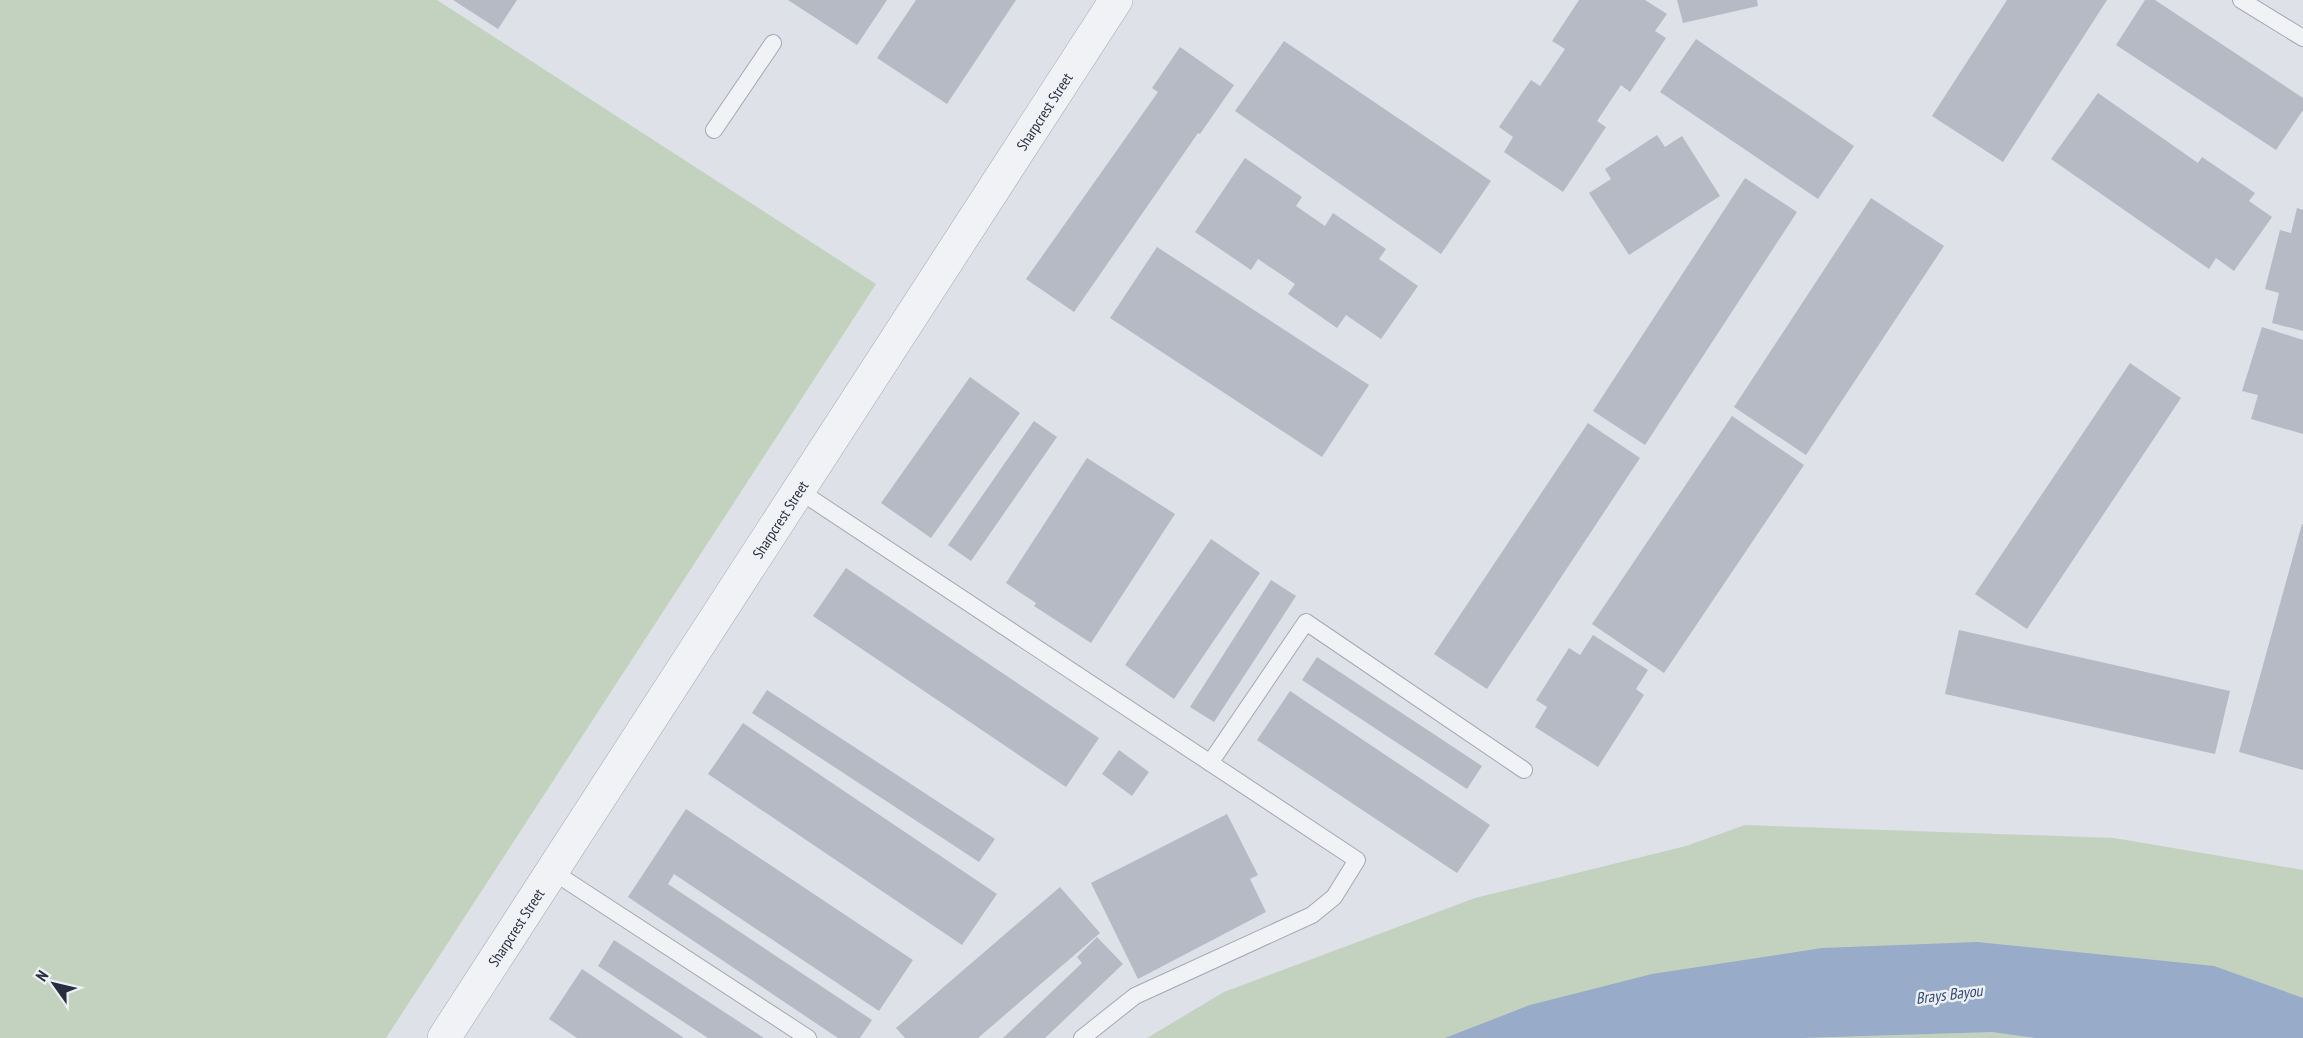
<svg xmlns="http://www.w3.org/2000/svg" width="2303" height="1038" viewBox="0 0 2303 1038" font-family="'PT Sans Narrow',sans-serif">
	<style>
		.green { fill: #c2d2bf }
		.water { fill: #98abc9 }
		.building { fill: #b5bac5 }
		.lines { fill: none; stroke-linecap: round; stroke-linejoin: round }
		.service-casing { stroke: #a3a8b2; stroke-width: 18 }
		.tertiary-casing { stroke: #a3a8b2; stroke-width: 34 }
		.service { stroke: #f1f2f6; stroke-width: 16 }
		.tertiary { stroke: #f1f2f6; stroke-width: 33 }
		.labels { text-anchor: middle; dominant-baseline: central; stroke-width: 5; stroke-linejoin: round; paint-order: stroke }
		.street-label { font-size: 15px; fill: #272e3f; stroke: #edf0f5 }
		.water-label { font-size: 16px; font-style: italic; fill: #304974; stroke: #edf0f5 }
	</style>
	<rect width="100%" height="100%" fill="#dee1e8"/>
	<path class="green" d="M0 0H437L876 284 386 1038H0Z
		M1745 825 2114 838 2303 870V1038H1147L1224 992 1475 898 1686 846Z"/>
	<path class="water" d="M1977 942 2214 966 2303 998V1038H2036L1992 1032 1800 1038H1445L1530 1005 1652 974 1822 948Z"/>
	<path class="building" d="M453 0H517L498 29Z
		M788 0H887L857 45Z
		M916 0H1016L947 104 877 58Z
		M1579 0H1645L1667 14 1655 31 1666 38 1630 92 1621 85 1597 121 1606 127 1563 192 1504 152 1513 137 1499 127 1531 80 1540 86 1565 49 1552 41Z
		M1677 0H1757L1758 6 1683 23Z
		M2007 0H2107L2003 162 1932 116Z
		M2145 0H2155L2303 98V110L2276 150 2116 45Z
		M1696 39 1854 146 1818 199 1660 92Z
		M1284 41 1491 181 1441 254 1235 111Z
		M1180 47 1234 85 1200 134 1198 133 1074 312 1026 279 1158 92 1152 88Z
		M2098 93 2198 163 2202 157 2255 193 2249 201 2272 217 2234 271 2216 258 2209 269 2051 159Z
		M1657 135 1665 147 1682 136 1720 196 1629 255 1589 193 1611 179 1605 169Z
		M1245 158 1302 197 1296 206 1325 226 1333 213 1386 249 1379 259 1418 286 1381 339 1346 315 1337 328 1288 294 1295 284 1258 259 1251 270 1195 232Z
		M1745 178 1797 212 1645 445 1593 411Z
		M1871 198 1944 246 1806 455 1734 407Z
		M2297 208 2303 210V331L2272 323 2279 293 2265 289 2280 230 2291 233Z
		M1157 247 1369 385 1322 457 1110 318Z
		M2262 327 2303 340V434L2251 419 2258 395 2242 391Z
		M2130 363 2181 398 2027 629 1975 594Z
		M970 377 1020 413 931 538 881 503Z
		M1732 416 1804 465 1664 673 1592 624Z
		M1034 421 1057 437 971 561 948 545Z
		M1588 423 1640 458 1487 689 1434 654Z
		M1087 458 1175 514 1091 643 1034 606 1036 603 1006 583Z
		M2302 524H2303V770L2239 752Z
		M1211 539 1260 573 1174 699 1125 665Z
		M846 568 1099 738 1066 787 813 616Z
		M1271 580 1296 596 1214 722 1190 707Z
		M1959 630 2230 691 2215 754 1945 694Z
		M1593 635 1648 670 1636 689 1644 695 1598 767 1535 727 1547 707 1536 700 1569 648 1580 655Z
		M1317 657 1482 766 1467 789 1302 680Z
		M767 690 995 839 979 862 752 713Z
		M1290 691 1490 825 1457 873 1257 740Z
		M743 723 997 894 962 945 708 774Z
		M1119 750 1149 772 1132 796 1102 774Z
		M686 809 913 960 879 1011 674 874 668 884 872 1020 860 1038H838L628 897Z
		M1227 814 1258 875 1250 879 1266 912 1138 979 1091 883Z
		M1060 887 1100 933 978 1038H905L896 1028Z
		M1097 937 1123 964 1045 1038H1003L1082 963 1077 957Z
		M614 940 764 1038H708L598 966Z
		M582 969 684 1038H577L549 1019Z"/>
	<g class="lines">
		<defs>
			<path id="service" d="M2241 0 2303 38
				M714 130 773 43
				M798 490 1357 860 1334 897 1312 915 1135 996 1082 1038
				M1210 763 1306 622 1524 770
				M552 871 808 1038"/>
			<g id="tertiary">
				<path id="s1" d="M444 1038 1116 0"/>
			</g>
		</defs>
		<use href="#service" class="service-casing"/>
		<use href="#tertiary" class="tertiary-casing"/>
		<use href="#service" class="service"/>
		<use href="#tertiary" class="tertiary"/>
	</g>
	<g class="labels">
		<g class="street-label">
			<text stroke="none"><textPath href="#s1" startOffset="1104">Sharpcrest Street</textPath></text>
			<text stroke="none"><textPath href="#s1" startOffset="618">Sharpcrest Street</textPath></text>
			<text stroke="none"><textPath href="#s1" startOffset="132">Sharpcrest Street</textPath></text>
		</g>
		<g class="water-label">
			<text transform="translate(1949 994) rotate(-7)">Brays Bayou</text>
		</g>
	</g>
	<g transform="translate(54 984) rotate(304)" stroke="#edf0f5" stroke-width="4.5" paint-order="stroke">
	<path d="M0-4.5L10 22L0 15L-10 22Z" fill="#272e3f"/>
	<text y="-9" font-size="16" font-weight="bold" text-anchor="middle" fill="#272e3f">N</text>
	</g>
</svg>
